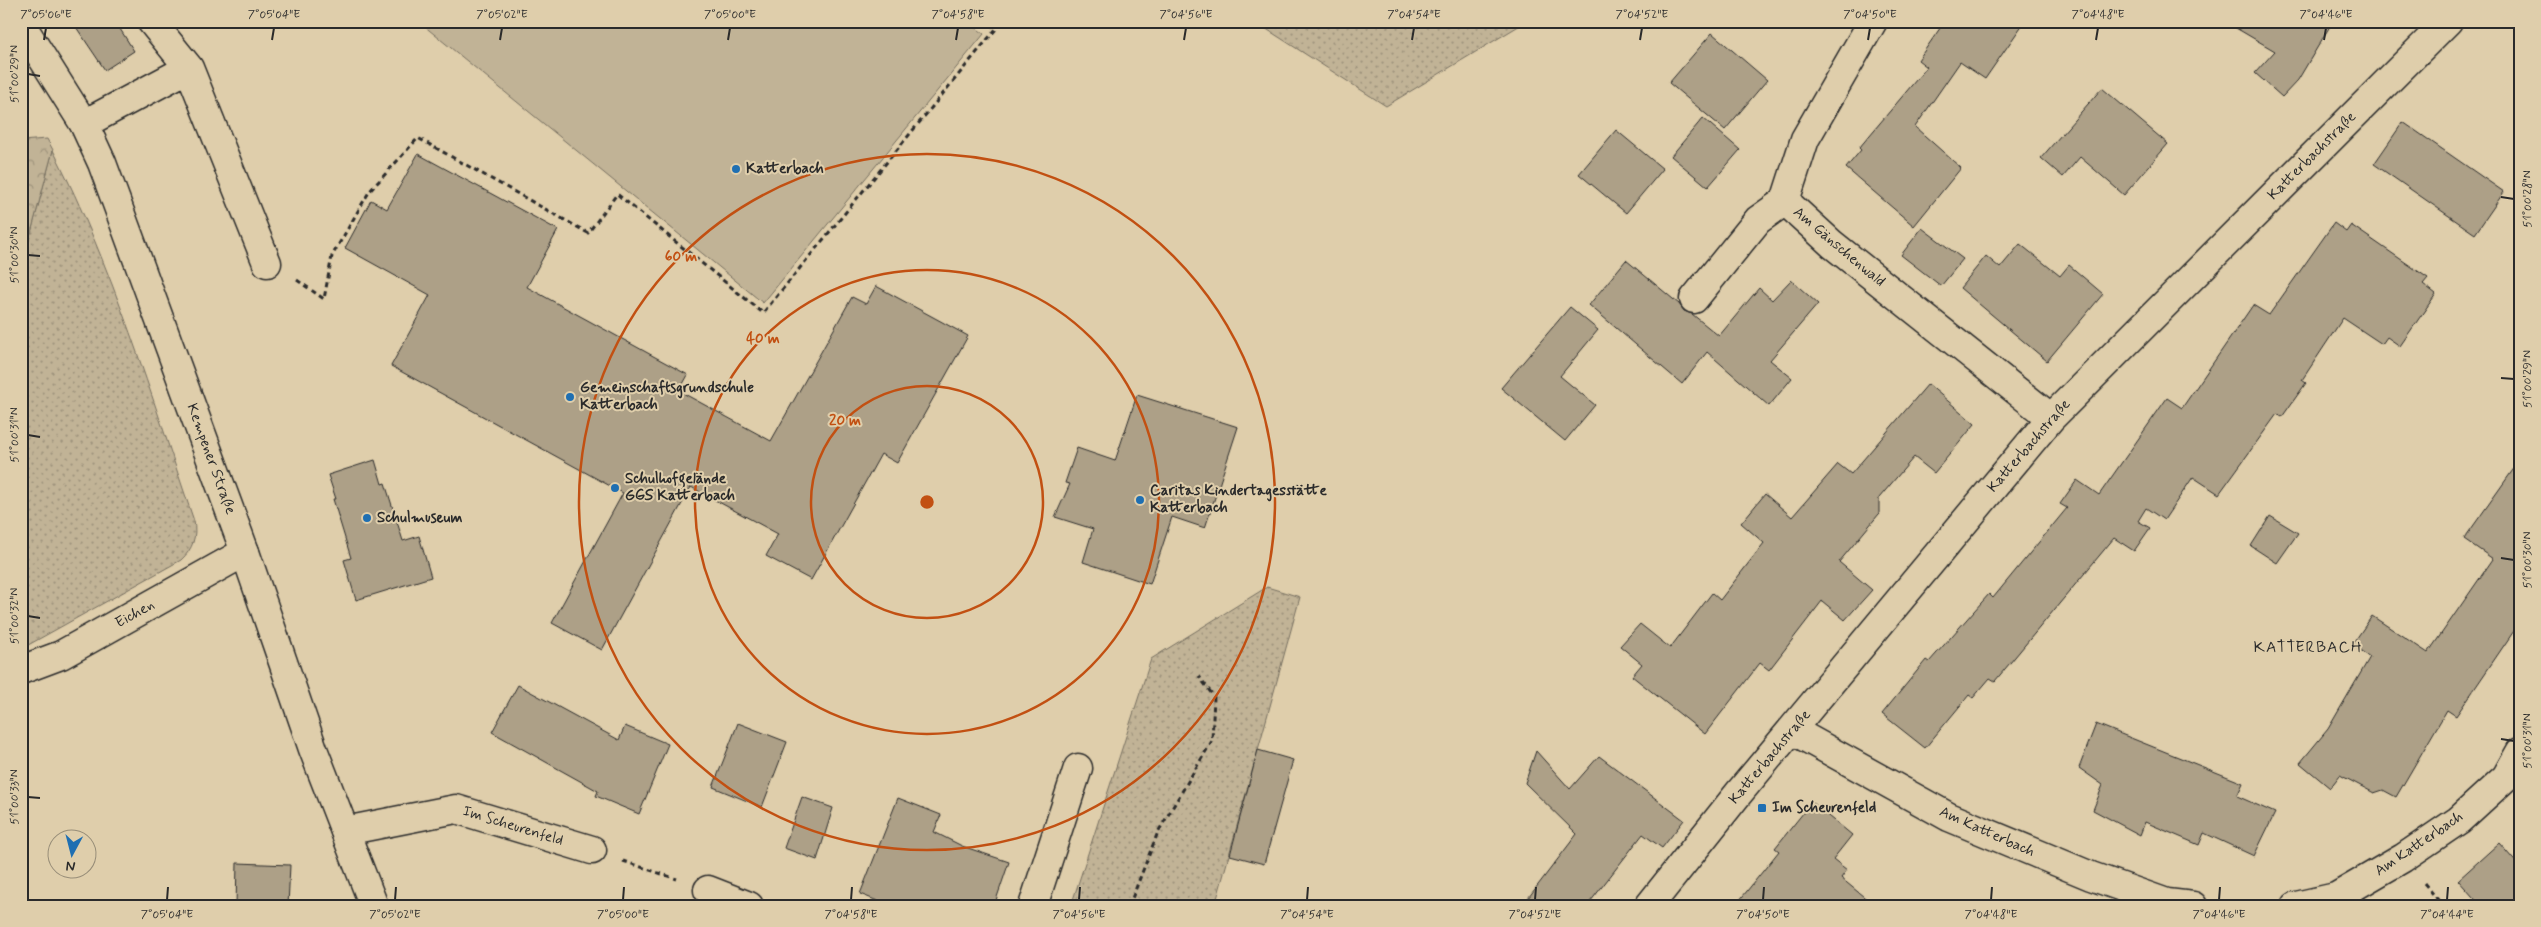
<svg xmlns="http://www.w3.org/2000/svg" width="2541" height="927" viewBox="0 0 2541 927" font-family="Mynerve,sans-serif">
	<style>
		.grass { fill: url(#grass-dots); stroke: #766f60 }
		.forest { fill: url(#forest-crowns); stroke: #766f60 }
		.garden { fill: #c1b396; stroke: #766f60 }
		.building { fill: #ada087; stroke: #2b2b2b }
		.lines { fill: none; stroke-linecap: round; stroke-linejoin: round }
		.minor-casing { stroke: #2b2b2b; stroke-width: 31 }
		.major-casing { stroke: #2b2b2b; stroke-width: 31 }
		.path { stroke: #2b2b2b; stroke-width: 3; stroke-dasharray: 5 4; stroke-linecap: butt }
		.minor { stroke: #dfceab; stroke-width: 28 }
		.major { stroke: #dfceab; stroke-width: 28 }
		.ticks { fill: none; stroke: #2b2b2b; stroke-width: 2 }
		.ring { fill: none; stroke: #c25012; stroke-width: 2.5 }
		.poi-dot { fill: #1f6fb2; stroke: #dfceab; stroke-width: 2 }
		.labels { text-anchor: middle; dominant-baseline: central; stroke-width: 4; stroke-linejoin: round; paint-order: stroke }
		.street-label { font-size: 15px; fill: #2b2b2b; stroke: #dfceab }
		.poi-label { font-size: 15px; font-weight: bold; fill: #2b2b2b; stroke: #dfceab; text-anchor: start }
		.neighbourhood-label { font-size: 16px; letter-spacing: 1px; fill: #2b2b2b; stroke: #dfceab }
		.centre { fill: #c25012; stroke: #dfceab; stroke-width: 2.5 }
		.ring-label { font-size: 15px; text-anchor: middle; font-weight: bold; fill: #c25012; stroke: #dfceab; stroke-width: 4; stroke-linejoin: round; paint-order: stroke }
		.neatline { fill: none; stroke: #2b2b2b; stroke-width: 2 }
		.ticks-label { font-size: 12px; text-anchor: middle; fill: #2b2b2b }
	</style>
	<defs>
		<pattern id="grass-dots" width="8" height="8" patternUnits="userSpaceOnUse" patternTransform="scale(1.25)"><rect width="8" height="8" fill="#c1b396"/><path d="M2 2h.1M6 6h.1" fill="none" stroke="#9d927b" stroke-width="1.8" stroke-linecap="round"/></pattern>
		<pattern id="forest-crowns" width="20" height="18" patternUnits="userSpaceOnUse" patternTransform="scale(1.25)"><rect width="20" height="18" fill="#c1b396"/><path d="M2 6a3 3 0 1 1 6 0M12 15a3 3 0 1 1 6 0" fill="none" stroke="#9d927b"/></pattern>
	</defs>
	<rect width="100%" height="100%" fill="#dfceab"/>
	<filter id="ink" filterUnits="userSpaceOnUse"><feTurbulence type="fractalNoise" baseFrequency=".02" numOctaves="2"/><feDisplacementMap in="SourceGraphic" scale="10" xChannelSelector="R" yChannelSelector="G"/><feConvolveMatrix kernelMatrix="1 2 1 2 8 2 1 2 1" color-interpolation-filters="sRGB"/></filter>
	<g filter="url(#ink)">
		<path class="grass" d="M1254 21H1527L1386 106Z
			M53 150C113 268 151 395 194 521 197 536 193 549 181 560L21 649V270Z
			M1267 587 1300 597 1215 906H1071L1151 659Z"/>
		<path class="forest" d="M47 139 53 150 21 270V141Z"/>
		<path class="garden" d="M418 21H968L984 34 763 303Z"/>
		<path class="building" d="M72 21H115L134 51 105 70Z
			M1945 21H2025L1985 79 1960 62 1915 127 1961 168 1914 226 1846 168 1861 150 1859 148 1927 67 1918 60Z
			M2224 21H2333L2298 80 2282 97 2255 73 2275 51Z
			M1712 33 1767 80 1725 130 1669 83Z
			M2102 88 2168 144 2124 195 2080 157 2063 177 2041 158Z
			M1703 118 1740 150 1708 187 1671 156Z
			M2403 122 2504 192 2475 234 2374 164Z
			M1616 130 1663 169 1626 213 1579 174Z
			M418 154 558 230 527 287 688 375 679 391 771 441 852 297 866 304 876 286 968 336 897 463 881 454 811 580 766 556 778 534 691 487 602 650 552 623 623 493 391 366 430 295 345 248 371 200 387 209Z
			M2334 223 2346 232 2351 225 2428 278 2423 284 2436 294 2400 346 2387 337 2382 344 2343 318 2302 380 2306 383 2282 417 2277 414 2219 494 2193 477 2164 520 2146 508 2138 521 2150 528 2134 551 2114 538 1995 681 1990 678 1973 698 1969 695 1925 748 1882 714 1926 660 1929 662 1989 594 1993 598 2067 508 2060 504 2077 480 2099 495 2167 398 2182 408 2253 305 2269 315Z
			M1922 228 1963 259 1941 286 1901 255Z
			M2020 244 2060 276 2069 265 2103 294 2047 361 1960 288 1986 256 2000 268Z
			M1626 260 1679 304 1684 311 1692 314 1719 336 1759 288 1772 300 1791 280 1818 304 1770 360 1792 378 1769 406 1707 352 1682 384 1589 305Z
			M1570 307 1598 330 1560 376 1595 405 1565 441 1501 388Z
			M1928 384 1975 424 1934 473 1914 457 1879 498V514L1839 562 1872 590 1845 620 1822 601 1769 670 1760 663 1705 734 1632 676 1642 664 1620 646 1640 624 1670 648 1712 593 1720 600 1764 543 1741 523 1765 494 1792 517 1838 464 1851 474Z
			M1137 395 1238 427 1205 528 1172 517 1150 584 1083 562 1093 529 1055 517 1070 484 1065 483 1077 448 1115 461Z
			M375 460 382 484 385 483 403 541 419 536 431 577 356 600 344 560 351 558 333 499H336L328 475Z
			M2520 460V622L2456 716 2447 710 2396 797 2383 790 2374 793 2340 775 2330 788 2300 763 2328 729 2370 657 2352 645 2372 616 2428 653 2493 559 2464 539Z
			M2270 516 2298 533 2277 563 2251 546Z
			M518 685 619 740 625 726 668 744 639 814 596 796 598 791 492 732Z
			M738 723 787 742 762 807 713 787Z
			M2096 724 2243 783 2237 796 2275 813 2254 856 2204 833 2199 845 2145 822 2140 835 2093 810 2103 785 2079 768Z
			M1258 750 1293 760 1264 864 1230 855Z
			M1536 751 1570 789 1599 756 1684 820 1662 848 1643 834 1587 906H1522L1577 834 1525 783Z
			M802 797 833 808 817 860 784 848Z
			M898 798 941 815 934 832 962 846 1009 862 994 906H890L860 894Z
			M1812 802 1852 835 1833 859 1847 870 1841 878 1875 906H1735L1779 851 1775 848Z
			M2499 843 2520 867V906H2481L2458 880Z
			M237 863 290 865 288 906H236Z"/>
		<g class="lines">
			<defs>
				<path id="minor" d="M151 21 189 68
					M1873 21 1805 139 1785 201 1832 244 2051 418
					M84 124 189 68 267 263
					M1694 299 1758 220 1785 201
					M21 670 61 655 245 552
					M1792 730 1949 817 2091 876 2167 903 2193 906
					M345 831 456 809 592 850
					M708 890 749 906
					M1033 906 1078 768
					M1649 906 1738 794 2051 418 2448 21
					M2296 906 2336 897 2403 858 2459 820 2506 777 2520 752"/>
				<path id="major" d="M21 24 84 124 102 163 245 552 313 749 374 906"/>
			</defs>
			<use href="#minor" class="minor-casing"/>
			<use href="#major" class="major-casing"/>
			<path class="path" d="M297 280 324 299 332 256 369 192 418 138 588 233 617 194 763 313 996 29 986 21
				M623 861 677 879
				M2424 883 2443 906
				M1129 906 1158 832 1212 741 1214 697 1199 676"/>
			<use href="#minor" class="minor"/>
			<use href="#major" class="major"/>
		</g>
	</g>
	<path class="ticks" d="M44 40 46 28M272 40 274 28M500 40 502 28M728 40 730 28M956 40 958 28M1184 40 1186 28M1412 40 1414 28M1640 40 1642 28M1868 40 1870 28M2096 40 2098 28M2324 40 2326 28M28 74 40 76M2501 197 2514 199M28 255 40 256M2501 378 2514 379M28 435 40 437M2501 558 2514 560M28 616 40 618M2501 739 2514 741M28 797 40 798M167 900 168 887M395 900 396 887M623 900 624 887M851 900 852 887M1079 900 1080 887M1307 900 1308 887M1535 900 1536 887M1763 900 1764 887M1991 900 1992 887M2219 900 2220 887M2447 900 2448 887"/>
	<g class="ring">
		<circle cx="927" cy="502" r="116"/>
		<circle cx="927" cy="502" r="232"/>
		<circle cx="927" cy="502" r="348"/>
	</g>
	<g class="poi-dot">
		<circle cx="736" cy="169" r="5"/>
		<circle cx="570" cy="397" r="5"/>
		<circle cx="615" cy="488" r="5"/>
		<circle cx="1140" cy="500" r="5"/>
		<circle cx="367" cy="518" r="5"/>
		<rect x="1757" y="803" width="10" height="10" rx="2.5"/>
	</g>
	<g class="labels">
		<g class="street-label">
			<text transform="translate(2312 156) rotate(-45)">Katterbachstraße</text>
			<text transform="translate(1839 247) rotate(40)">Am Gänschenwald</text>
			<text transform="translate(2029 446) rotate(-49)">Katterbachstraße</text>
			<text transform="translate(211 459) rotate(70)">Kempener Straße</text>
			<text transform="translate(135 614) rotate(-29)">Eichen</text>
			<text transform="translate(1770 757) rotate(-50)">Katterbachstraße</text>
			<text transform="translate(513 826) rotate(17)">Im Scheurenfeld</text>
			<text transform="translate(1987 832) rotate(24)">Am Katterbach</text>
			<text transform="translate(2419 844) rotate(-34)">Am Katterbach</text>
		</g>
		<g class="poi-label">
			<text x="746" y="169">Katterbach</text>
			<text x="580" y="388">Gemeinschaftsgrundschule<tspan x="580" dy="17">Katterbach</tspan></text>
			<text x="625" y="479">Schulhofgelände<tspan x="625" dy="17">GGS Katterbach</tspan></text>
			<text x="1150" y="491">Caritas Kindertagesstätte<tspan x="1150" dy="17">Katterbach</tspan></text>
			<text x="377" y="518">Schulmuseum</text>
			<text x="1772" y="808">Im Scheurenfeld</text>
		</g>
		<g class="neighbourhood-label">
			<text x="2308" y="647">KATTERBACH</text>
		</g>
	</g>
	<circle cx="927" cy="502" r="8" class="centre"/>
	<g class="ring-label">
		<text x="681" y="261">60 m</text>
		<text x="763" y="343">40 m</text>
		<text x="845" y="425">20 m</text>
	</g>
	<rect width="2541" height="927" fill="none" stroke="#dfceab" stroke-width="55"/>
	<g transform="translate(72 854) rotate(187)"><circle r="24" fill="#dfceab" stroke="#978d78"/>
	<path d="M0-4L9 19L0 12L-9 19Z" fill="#1f6fb2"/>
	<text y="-8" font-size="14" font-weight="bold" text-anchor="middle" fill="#2b2b2b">N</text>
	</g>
	<rect x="28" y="28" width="2486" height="872" class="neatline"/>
	<g class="ticks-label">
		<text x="46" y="18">7°05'06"E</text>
		<text x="274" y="18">7°05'04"E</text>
		<text x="502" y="18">7°05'02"E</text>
		<text x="730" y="18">7°05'00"E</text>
		<text x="958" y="18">7°04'58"E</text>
		<text x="1186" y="18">7°04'56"E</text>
		<text x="1414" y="18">7°04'54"E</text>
		<text x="1642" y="18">7°04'52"E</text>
		<text x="1870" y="18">7°04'50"E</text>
		<text x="2098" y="18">7°04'48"E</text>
		<text x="2326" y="18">7°04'46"E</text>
		<text transform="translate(14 74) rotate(-90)" y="4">51°00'29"N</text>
		<text transform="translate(2527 199) rotate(-90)" y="4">51°00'28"N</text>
		<text transform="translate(14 255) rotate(-90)" y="4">51°00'30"N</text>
		<text transform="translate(2527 379) rotate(-90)" y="4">51°00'29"N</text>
		<text transform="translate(14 435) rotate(-90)" y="4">51°00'31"N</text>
		<text transform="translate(2527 560) rotate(-90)" y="4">51°00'30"N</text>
		<text transform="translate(14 616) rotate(-90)" y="4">51°00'32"N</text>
		<text transform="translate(2527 741) rotate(-90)" y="4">51°00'31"N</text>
		<text transform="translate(14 797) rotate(-90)" y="4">51°00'33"N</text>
		<text x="167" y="918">7°05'04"E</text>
		<text x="395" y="918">7°05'02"E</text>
		<text x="623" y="918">7°05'00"E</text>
		<text x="851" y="918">7°04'58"E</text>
		<text x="1079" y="918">7°04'56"E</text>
		<text x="1307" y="918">7°04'54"E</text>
		<text x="1535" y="918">7°04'52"E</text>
		<text x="1763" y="918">7°04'50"E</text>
		<text x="1991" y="918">7°04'48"E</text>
		<text x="2219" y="918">7°04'46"E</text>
		<text x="2447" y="918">7°04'44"E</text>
	</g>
</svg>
